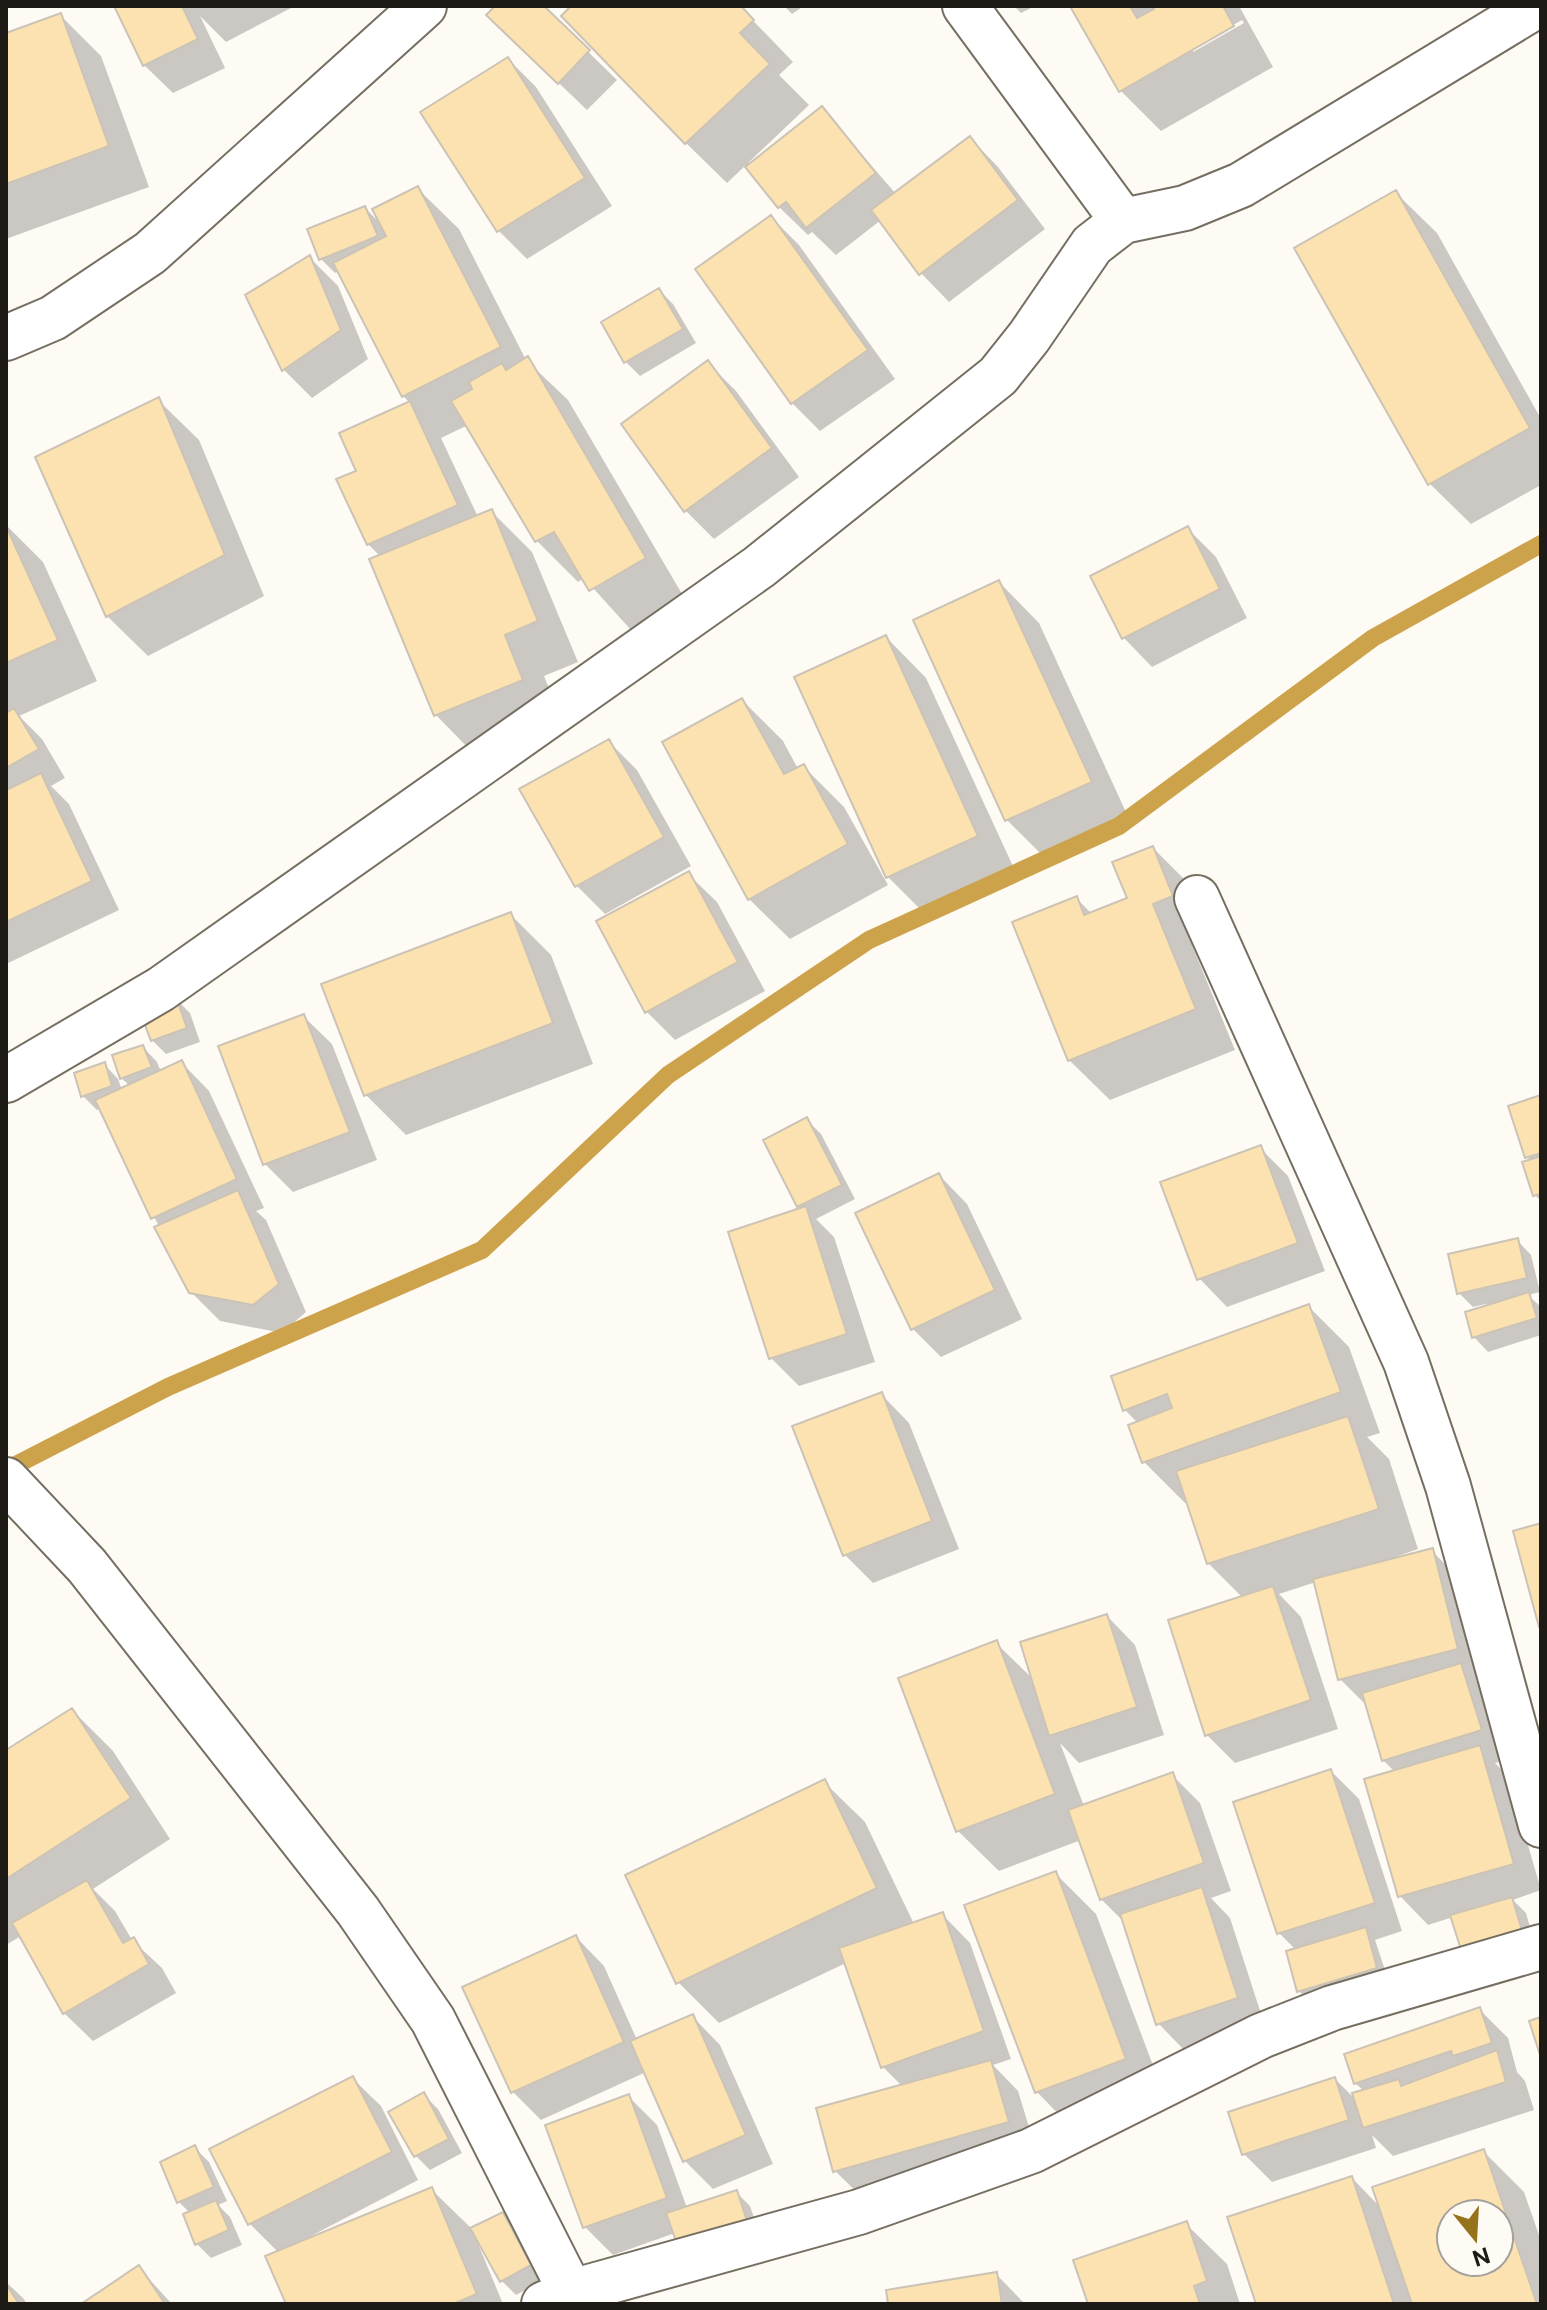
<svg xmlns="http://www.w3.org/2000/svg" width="1547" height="2310" viewBox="0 0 1547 2310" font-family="'Public Sans',sans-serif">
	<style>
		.shadow { fill: #0003; fill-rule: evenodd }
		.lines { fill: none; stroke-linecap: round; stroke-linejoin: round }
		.stream { stroke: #cca34b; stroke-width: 18 }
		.building { fill: #fbe2b0; stroke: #cbc3b5; stroke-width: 2; fill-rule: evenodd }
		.street-casing { stroke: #756e61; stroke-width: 48 }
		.street { stroke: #fff; stroke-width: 44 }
	</style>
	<rect width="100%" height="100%" fill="#fefbf5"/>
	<path class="shadow" d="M116 6H293V7L226 42 200 16 225 68 173 93 144 65Z
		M498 6H541L617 80 587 110 517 43Z
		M574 6H739L793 62 779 75 809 105 748 163 750 165 822 109 896 194 970 138 998 167 1045 229 949 302 921 273 881 220 836 255 812 232 808 235 779 207 746 165 727 183 686 143Z
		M784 6H804L792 14Z
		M1014 6H1035L1021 13Z
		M1078 6H1239L1273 67 1161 131 1121 91ZM1242 20 1244 23 1193 52V48Z
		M60 15 101 56 149 187 6 239V35Z
		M508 59 536 87 612 206 527 259 499 231Z
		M418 189 459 229 526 360 568 400 685 599 631 630 584 578 578 582 537 541 468 425 441 438 478 517 491 511 532 552 578 662 544 676 562 720 476 756 436 715 381 557 368 544 359 472 410 403 403 396 340 271 335 273 321 259 365 208 381 224Z
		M1396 193 1437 233 1541 419V485L1471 524 1430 484Z
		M771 217 799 245 895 379 820 431 792 403Z
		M310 258 338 286 368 359 312 398 284 370 248 295Z
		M659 290 673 304 696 343 640 376 626 362Z
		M708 363 736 391 799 477 714 539 686 511 624 424Z
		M158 400 199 440 264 596 148 656 107 616Z
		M6 525 43 562 97 681 19 716 42 739 65 778 51 786 69 804 119 910 6 964Z
		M1188 529 1216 557 1247 618 1152 667 1124 638 1092 577Z
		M999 582 1039 623 1131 823 1048 861 1007 820 915 621Z
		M886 637 926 678 1018 877 929 918 888 877 797 678Z
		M742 700 783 741 798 769 803 766 844 807 888 885 790 939 749 899Z
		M609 742 637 770 691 866 605 914 576 885Z
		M1153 848 1194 889 1212 937 1192 945 1235 1050 1110 1100 1069 1060 1076 898 1092 914 1130 899Z
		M688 874 717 902 765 991 675 1040 647 1012Z
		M510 914 551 955 593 1064 406 1135 366 1095Z
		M176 999 190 1013 200 1042 166 1054 152 1040Z
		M303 1016 332 1044 377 1160 293 1192 265 1164Z
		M143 1047 157 1062 161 1072 181 1062 209 1091 264 1208 256 1211 266 1220 306 1312 282 1333 220 1321 191 1292 101 1108 97 1110 83 1096 104 1064 118 1079 122 1090 130 1086 121 1078Z
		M1541 1097V1201L1535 1195 1531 1161 1527 1157Z
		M807 1120 821 1134 855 1199 816 1219 834 1237 875 1362 799 1386 771 1358 802 1210 798 1206Z
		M1260 1148 1288 1176 1325 1271 1227 1307 1199 1278Z
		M939 1175 967 1204 1022 1319 941 1357 913 1329 858 1214Z
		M1517 1240 1531 1255 1540 1292 1528 1295 1541 1307V1335L1488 1352 1474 1337 1467 1313 1487 1307 1486 1304 1473 1307 1459 1293Z
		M1308 1306 1349 1347 1380 1433 1367 1437 1389 1459 1418 1549 1398 1556 1399 1559 1432 1551 1460 1579 1485 1678 1476 1680 1489 1693 1509 1759 1495 1763 1508 1776 1541 1890 1513 1900 1526 1913 1536 1948 1453 1917 1428 1925 1400 1896 1395 1772 1383 1760 1368 1707 1340 1679 1316 1582 1279 1594 1301 1617 1338 1729 1235 1763 1207 1735 1243 1598 1208 1563 1188 1501 1185 1503 1144 1462 1138 1423 1125 1410Z
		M881 1394 909 1423 959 1549 873 1583 845 1555Z
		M1107 1616 1135 1645 1164 1735 1079 1763 1060 1743 1084 1806 1172 1775 1200 1803 1231 1891 1211 1898 1230 1918 1265 2026 1186 2052 1158 2023 1125 1923 1101 1899 1081 1840 999 1871 958 1831 996 1643 1034 1680Z
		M72 1710 113 1751 170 1839 93 1889 115 1911 132 1940 162 1968 176 1993 93 2041 64 2013 21 1936 6 1945V1753Z
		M1331 1771 1359 1799 1402 1931 1375 1940 1389 1982 1313 2005 1299 1991 1296 1950 1279 1933Z
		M824 1782 865 1822 914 1924 942 1914 970 1943 1011 2059 993 2065 1018 2091 1036 2150 864 2199 835 2171 902 2086 882 2066 846 1963 719 2023 678 1982Z
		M1055 1873 1096 1914 1166 2100 1077 2133 1037 2092Z
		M576 1937 604 1966 637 2040 692 2016 720 2045 773 2164 713 2189 685 2161 646 2072 541 2120 512 2091Z
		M1479 2009 1508 2038 1517 2072 1525 2081 1534 2110 1393 2156 1372 2135 1376 2148 1272 2182 1244 2154 1335 2079 1357 2101 1364 2091 1355 2083Z
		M352 2078 381 2106 418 2180 311 2236 312 2239 432 2190 472 2229 503 2214 517 2228 544 2280 516 2295 502 2281 482 2244 479 2246 503 2304H288L278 2252 250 2224 212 2150Z
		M424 2095 438 2109 462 2153 430 2170 416 2156 391 2112Z
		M628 2096 657 2125 687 2208 736 2192 750 2206 760 2235 675 2233 613 2255 585 2227Z
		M195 2148 209 2162 227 2201 218 2205 230 2217 242 2245 211 2258 197 2244 190 2213 179 2202Z
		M1483 2151 1524 2192 1541 2241V2304H1258L1352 2178 1381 2208ZM1451 2214H1499V2262H1451Z
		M1186 2224 1227 2264 1240 2304H1090Z
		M139 2268 172 2304H84Z
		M996 2274 1025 2304H890Z
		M6 2282 23 2298 27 2304H6Z"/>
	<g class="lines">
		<path class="stream" d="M6 1470 168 1387 482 1250 668 1075 869 940 1119 826 1373 638 1541 544"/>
	</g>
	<path class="building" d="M114 6H182L198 39 143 66Z
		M495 6H544L590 50 558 84 486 15Z
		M571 6H741L754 20 740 33 770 64 685 144 561 16Z
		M1074 6H1130L1137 18 1154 9 1152 6H1223L1234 26 1119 92 1071 8Z
		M61 13 109 146 6 184V33Z
		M508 57 585 178 497 232 420 112Z
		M822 106 876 173 806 228 786 202 778 208 745 167Z
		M970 136 1018 200 919 275 871 210Z
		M418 186 501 347 402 397 333 263 386 236 372 209Z
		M1396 190 1530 428 1428 485 1294 248Z
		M365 206 378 236 319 260 307 229Z
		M771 215 868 350 791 404 695 269Z
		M310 255 341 330 282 371 245 295Z
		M659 288 683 329 624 363 601 322Z
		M528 356 646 558 589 591 554 532 535 542 451 401 472 389 469 382 502 363 506 370Z
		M708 360 772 448 684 512 621 424Z
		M159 397 225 555 106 617 35 457Z
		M410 401 458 505 367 545 336 479 356 471 339 433Z
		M492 509 538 621 505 635 523 680 434 716 369 559Z
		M6 526 58 640 6 663Z
		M1188 526 1220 589 1122 639 1090 576Z
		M999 580 1092 782 1005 821 913 620Z
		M886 635 978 836 886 878 794 677Z
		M742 698 784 774 804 764 848 844 748 900 662 742Z
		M14 708 39 749 6 768V713Z
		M609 739 664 837 575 887 519 789Z
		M41 773 92 881 6 922V790Z
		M1153 846 1173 896 1153 904 1196 1009 1068 1061 1012 922 1077 896 1084 915 1127 898 1112 862Z
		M689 871 738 962 645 1013 596 921Z
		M511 912 553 1023 364 1096 321 984Z
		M176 997 187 1028 151 1041 139 1009Z
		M304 1014 350 1132 263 1165 218 1046Z
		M143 1045 152 1067 120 1079 112 1055Z
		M182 1060 237 1179 151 1219 95 1100Z
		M105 1062 112 1086 81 1097 74 1073Z
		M1541 1095V1153L1525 1158 1508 1106Z
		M807 1117 842 1185 797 1207 763 1140Z
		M1261 1145 1298 1243 1197 1280 1160 1182Z
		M1541 1156V1194L1533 1196 1522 1162Z
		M939 1173 995 1290 911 1330 855 1213Z
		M238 1190 279 1284 253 1305 189 1293 154 1227Z
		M806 1206 847 1334 769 1359 728 1232Z
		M1518 1238 1527 1278 1457 1294 1448 1254Z
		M1529 1292 1537 1318 1472 1338 1465 1312Z
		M1309 1304 1341 1392 1142 1463 1128 1425 1172 1408 1167 1394 1123 1411 1111 1376Z
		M882 1392 932 1521 843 1556 792 1426Z
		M1348 1416 1379 1509 1207 1564 1176 1471Z
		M1541 1523V1627H1539L1513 1531Z
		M1433 1548 1458 1649 1338 1680 1313 1579Z
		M1273 1586 1311 1700 1205 1736 1168 1620Z
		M1107 1614 1137 1707 1049 1736 1020 1642Z
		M997 1640 1055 1794 956 1832 898 1678Z
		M1461 1663 1482 1730 1382 1761 1362 1693Z
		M72 1708 131 1798 6 1879V1750Z
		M1480 1745 1514 1864 1398 1897 1364 1779Z
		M1331 1769 1375 1903 1277 1934 1233 1802Z
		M1173 1772 1204 1863 1100 1900 1068 1810Z
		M825 1779 877 1888 676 1984 625 1875Z
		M1056 1871 1126 2059 1035 2093 964 1905Z
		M87 1880 123 1943 134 1937 149 1964 63 2014 12 1923Z
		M1202 1887 1238 1998 1156 2025 1120 1914Z
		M1512 1897 1523 1934 1462 1953 1450 1915Z
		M943 1912 984 2031 881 2068 839 1948Z
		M1366 1927 1377 1968 1297 1992 1286 1951Z
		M576 1935 624 2042 511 2093 462 1987Z
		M1480 2007 1492 2043 1453 2056 1451 2051 1354 2084 1344 2054Z
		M693 2014 746 2135 683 2162 630 2041Z
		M1541 2017V2058L1529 2021Z
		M1497 2050 1506 2082 1363 2128 1352 2093 1399 2079 1401 2086Z
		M991 2060 1009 2122 833 2172 816 2108Z
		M353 2076 392 2152 248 2225 209 2149Z
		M1335 2077 1349 2120 1242 2155 1228 2112Z
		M424 2092 449 2139 414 2157 388 2112Z
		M629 2094 667 2198 583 2228 545 2125Z
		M195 2145 214 2187 177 2203 160 2162Z
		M1484 2149 1537 2304H1412L1372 2187ZM1451 2214H1499V2262H1451Z
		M1352 2176 1394 2304H1256L1227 2217Z
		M432 2187 477 2294 453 2304H286L265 2256Z
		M737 2190 747 2221 677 2244 666 2213Z
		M216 2200 229 2230 195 2245 183 2214Z
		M503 2212 531 2265 500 2282 470 2228Z
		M1187 2221 1207 2281 1194 2286 1200 2304H1088L1073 2260Z
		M139 2265 165 2304H81Z
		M997 2272 1002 2304H888L886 2290Z
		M6 2284 19 2304H6Z"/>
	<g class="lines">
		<defs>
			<path id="street" d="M965 6 1123 221
				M6 338 53 318 150 253 424 6
				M1197 898 1406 1362 1448 1486 1541 1825
				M6 1080 161 989 759 567 998 376 1029 337 1092 245 1123 221 1185 208 1241 185 1536 6
				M6 1480 87 1566 358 1911 433 2020 571 2292
				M544 2304 571 2292 859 2212 1031 2151 1261 2036 1332 2008 1541 1947"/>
		</defs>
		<use href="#street" class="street-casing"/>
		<use href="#street" class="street"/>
	</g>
	<rect width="1547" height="2310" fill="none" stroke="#1e1b16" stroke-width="16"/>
	<g transform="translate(1475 2238) rotate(162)"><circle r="38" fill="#fefbf5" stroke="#a4a19c" stroke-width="2"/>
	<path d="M0-6L14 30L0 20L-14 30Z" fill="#96721b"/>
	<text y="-12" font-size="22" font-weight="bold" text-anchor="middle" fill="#1e1b16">N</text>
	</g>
</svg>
